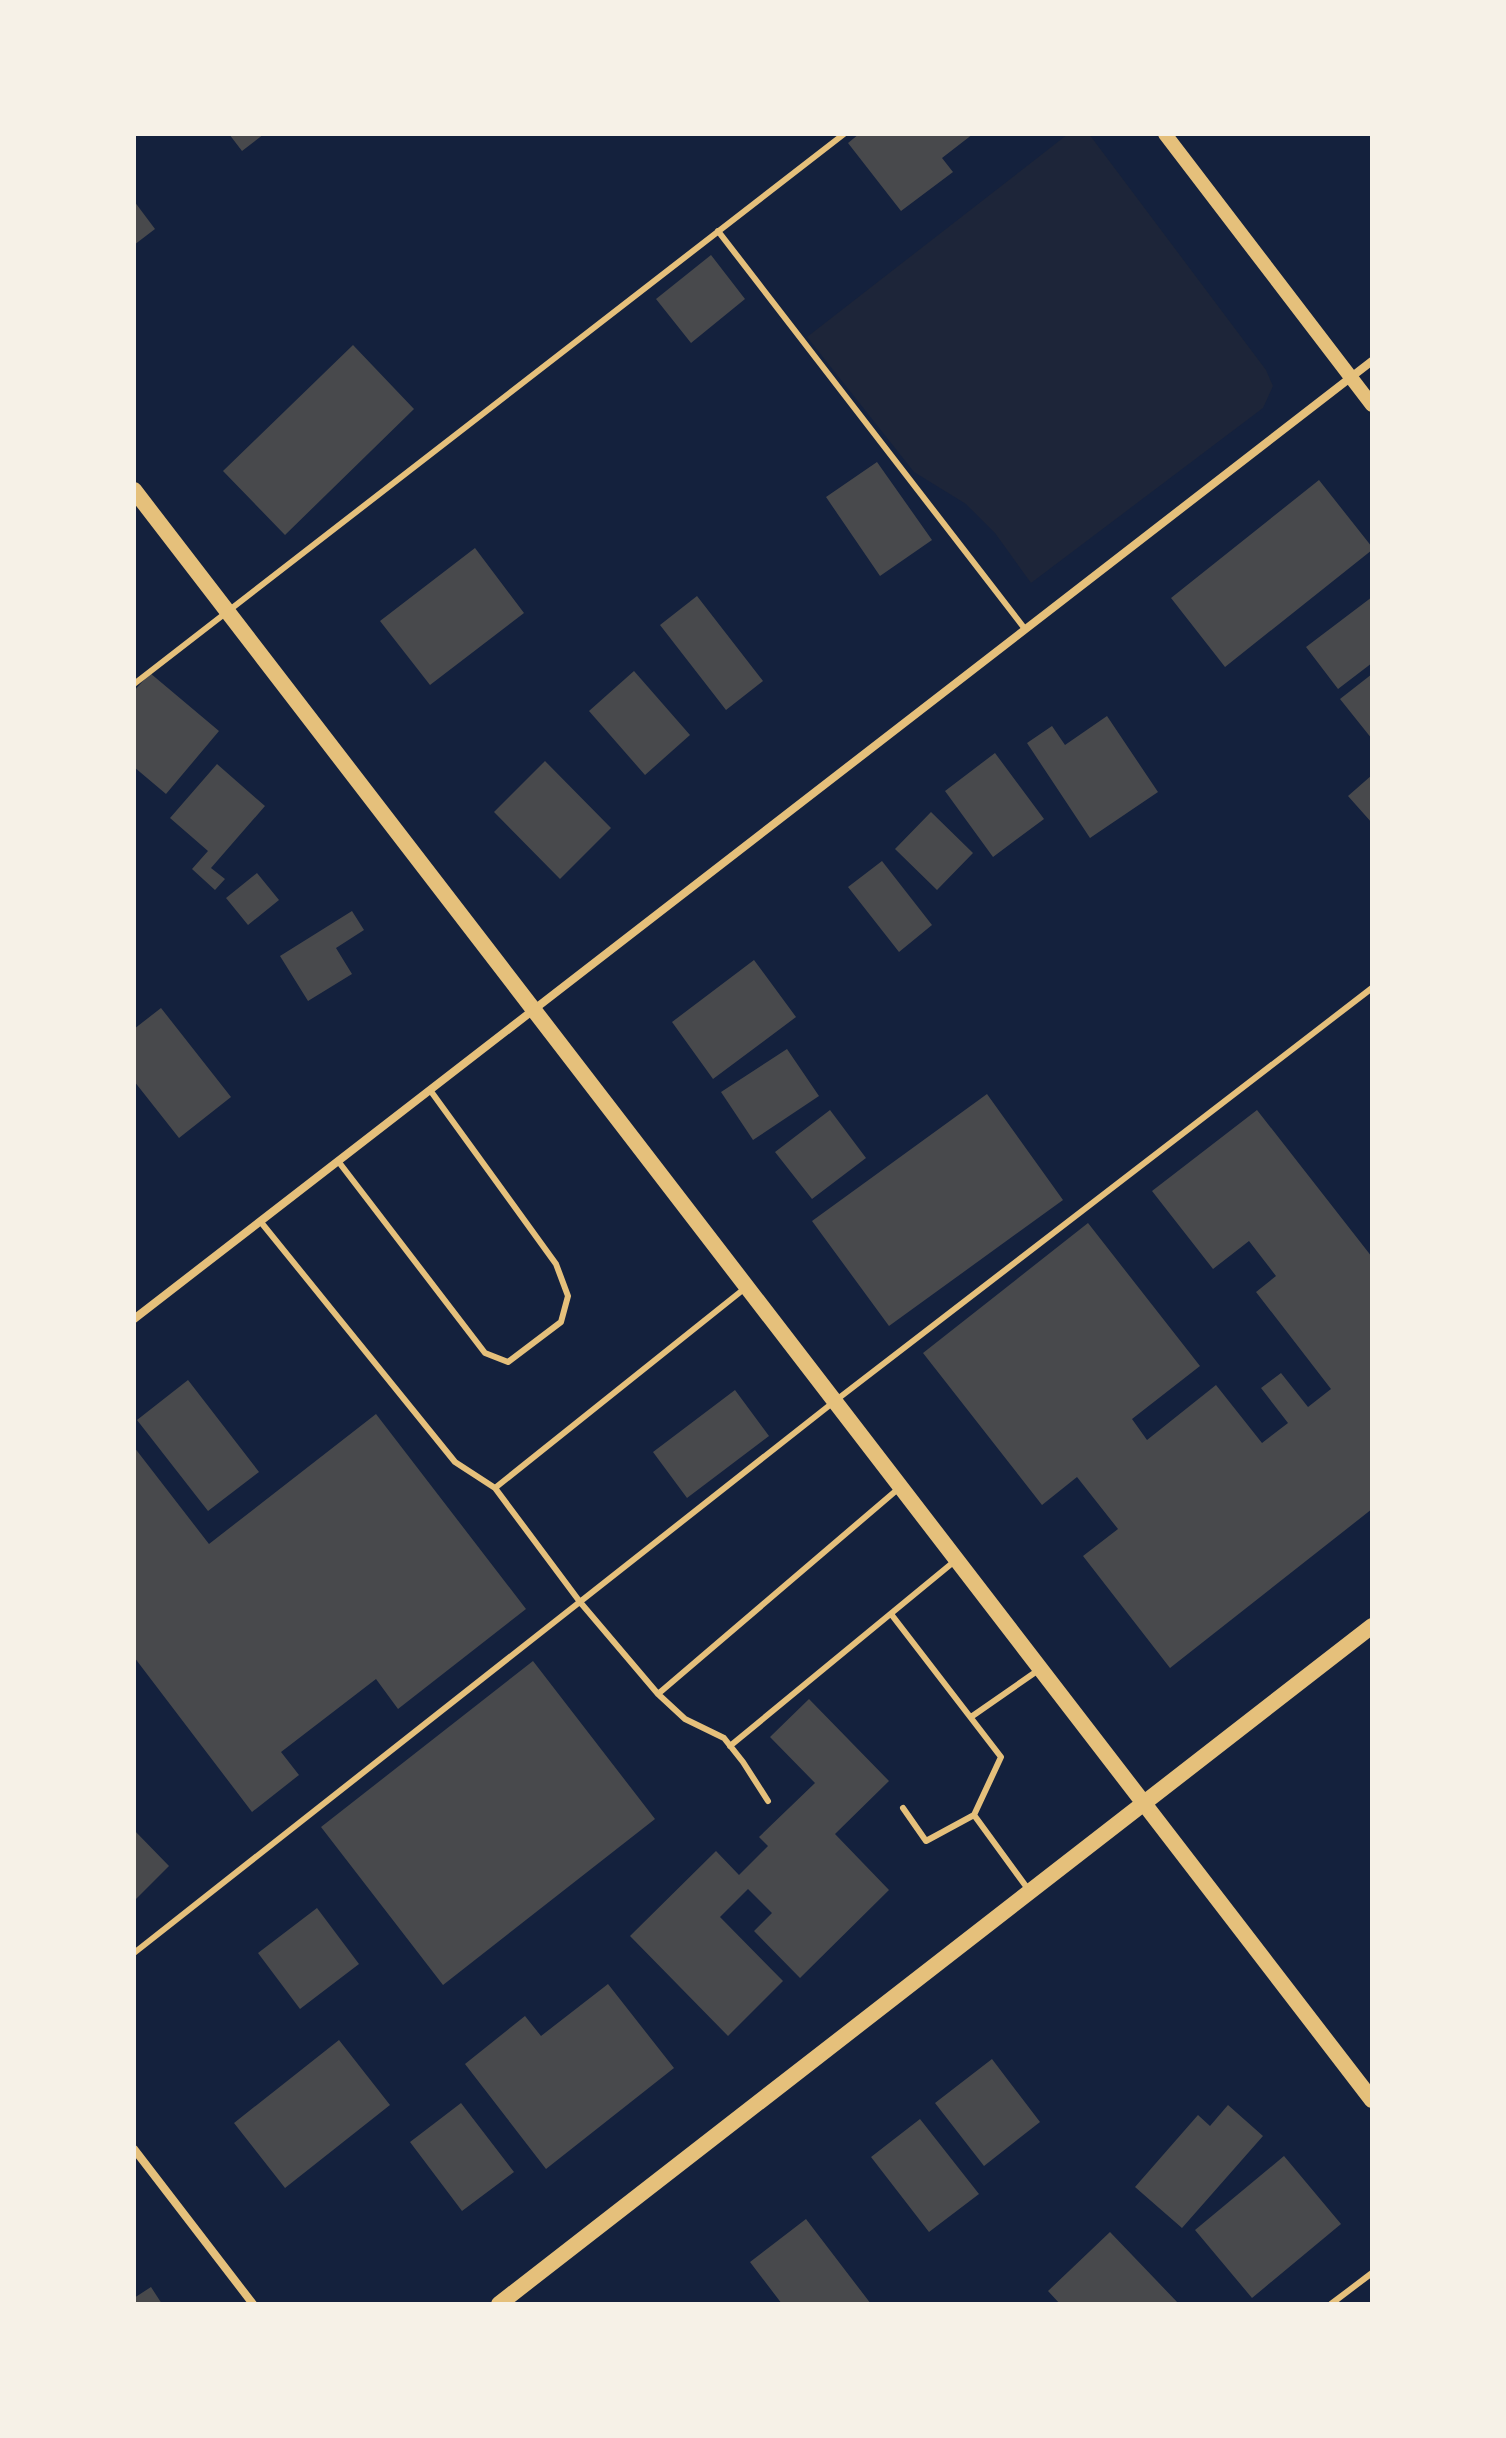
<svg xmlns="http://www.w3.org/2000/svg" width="1506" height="2438" viewBox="0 0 1506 2438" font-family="'Varela Round',sans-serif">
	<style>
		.green { fill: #1d2539 }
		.building { fill: #48494c }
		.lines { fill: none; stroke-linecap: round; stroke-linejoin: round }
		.service { stroke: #e5c07b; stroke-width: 6 }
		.minor { stroke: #e5c07b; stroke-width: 8 }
		.tertiary { stroke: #e5c07b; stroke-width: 14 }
		.secondary { stroke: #e5c07b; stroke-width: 16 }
	</style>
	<rect width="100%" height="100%" fill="#14213d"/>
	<path class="green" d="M1068 134H1089L1266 370 1273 386 1263 408 1031 583 995 533 966 504 914 472 807 337Z"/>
	<path class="building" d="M229 134H264L242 151Z
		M859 134H973L942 158 953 172 901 211 848 143Z
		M134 201 155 229 134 245Z
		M711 255 745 299 691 343 656 299Z
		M353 345 414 409 285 535 223 471Z
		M877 462 932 540 880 576 826 497Z
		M1319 480 1372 547V550L1225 667 1171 598Z
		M475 548 524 613 430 685 380 621Z
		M697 596 763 681 726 710 660 625Z
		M1372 597V663L1338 689 1306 647Z
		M634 671 690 735 645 775 589 711Z
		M150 673 219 731 166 794 134 767V691Z
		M1372 674V739L1340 699Z
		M1107 716 1158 792 1090 838 1027 743 1052 726 1065 745Z
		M995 753 1044 819 993 857 945 791Z
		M545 761 611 828 560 879 494 812Z
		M217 764 265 806 211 868 225 879 215 890 192 869 208 851 170 818Z
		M1372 775V823L1348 796Z
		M931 812 973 853 937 890 895 849Z
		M882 861 932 925 899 952 848 887Z
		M257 873 279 900 248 925 226 898Z
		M352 911 364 930 336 948 352 974 308 1001 280 956Z
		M754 960 796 1017 713 1079 672 1022Z
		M161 1008 231 1097 179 1138 134 1081V1029Z
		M787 1049 819 1096 753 1140 721 1092Z
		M987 1094 1063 1200 889 1326 812 1221Z
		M830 1110 866 1158 812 1199 775 1152Z
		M1257 1110 1372 1257V1509L1170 1668 1083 1556 1118 1529 1077 1477 1042 1505 923 1353 1088 1223 1200 1366 1132 1419 1147 1440 1216 1385 1262 1443 1288 1423 1261 1388 1281 1373 1308 1407 1331 1389 1256 1292 1276 1276 1249 1241 1213 1269 1152 1191Z
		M188 1380 259 1472 208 1511 137 1420Z
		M735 1390 769 1436 687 1498 653 1452Z
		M376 1414 526 1609 398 1709 376 1679 281 1752 299 1775 252 1812 134 1657V1447L209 1544Z
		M533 1661 655 1819 443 1985 321 1827Z
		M809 1699 889 1781 835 1834 889 1890 800 1978 754 1931 772 1913 748 1889 720 1917 783 1981 728 2036 630 1936 716 1851 739 1875 768 1846 759 1837 815 1783 770 1737Z
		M134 1830 169 1866 134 1901Z
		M317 1908 359 1964 300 2009 258 1953Z
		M608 1984 674 2068 546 2169 465 2064 525 2016 541 2036Z
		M339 2040 390 2105 285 2188 234 2123Z
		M992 2059 1040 2122 984 2166 935 2103Z
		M461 2103 514 2172 462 2211 410 2142Z
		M1228 2105 1263 2136 1182 2228 1135 2187 1198 2115 1210 2126Z
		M920 2119 979 2194 929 2232 871 2157Z
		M1284 2156 1341 2224 1252 2298 1195 2230Z
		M806 2219 871 2304H782L750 2262Z
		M1110 2232 1179 2304H1060L1048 2291Z
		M151 2287 162 2304H134V2298Z"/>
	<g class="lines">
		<path class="service" d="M718 231 1025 629
			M134 684 844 134
			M338 1161 485 1353 508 1362 561 1322 568 1296 556 1264 430 1090
			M260 1221 455 1462 495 1488
			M744 1289 495 1488 580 1602 658 1694 685 1719 724 1738 743 1762 768 1801
			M891 1614 1001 1757 974 1815 1028 1889
			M658 1694 898 1489
			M971 1717 1040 1669
			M730 1746 956 1560
			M903 1808 926 1841 974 1815
			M134 1953 835 1401 1372 988
			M1331 2304 1372 2273"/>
		<path class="minor" d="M134 1319 1372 361
			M134 2149 253 2304"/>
		<path class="tertiary" d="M1165 134 1372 405"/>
		<path class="secondary" d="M134 490 1372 2100
			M499 2304 1372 1626"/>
	</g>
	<rect width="1506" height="2438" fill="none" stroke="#f6f1e7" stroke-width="272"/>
</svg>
